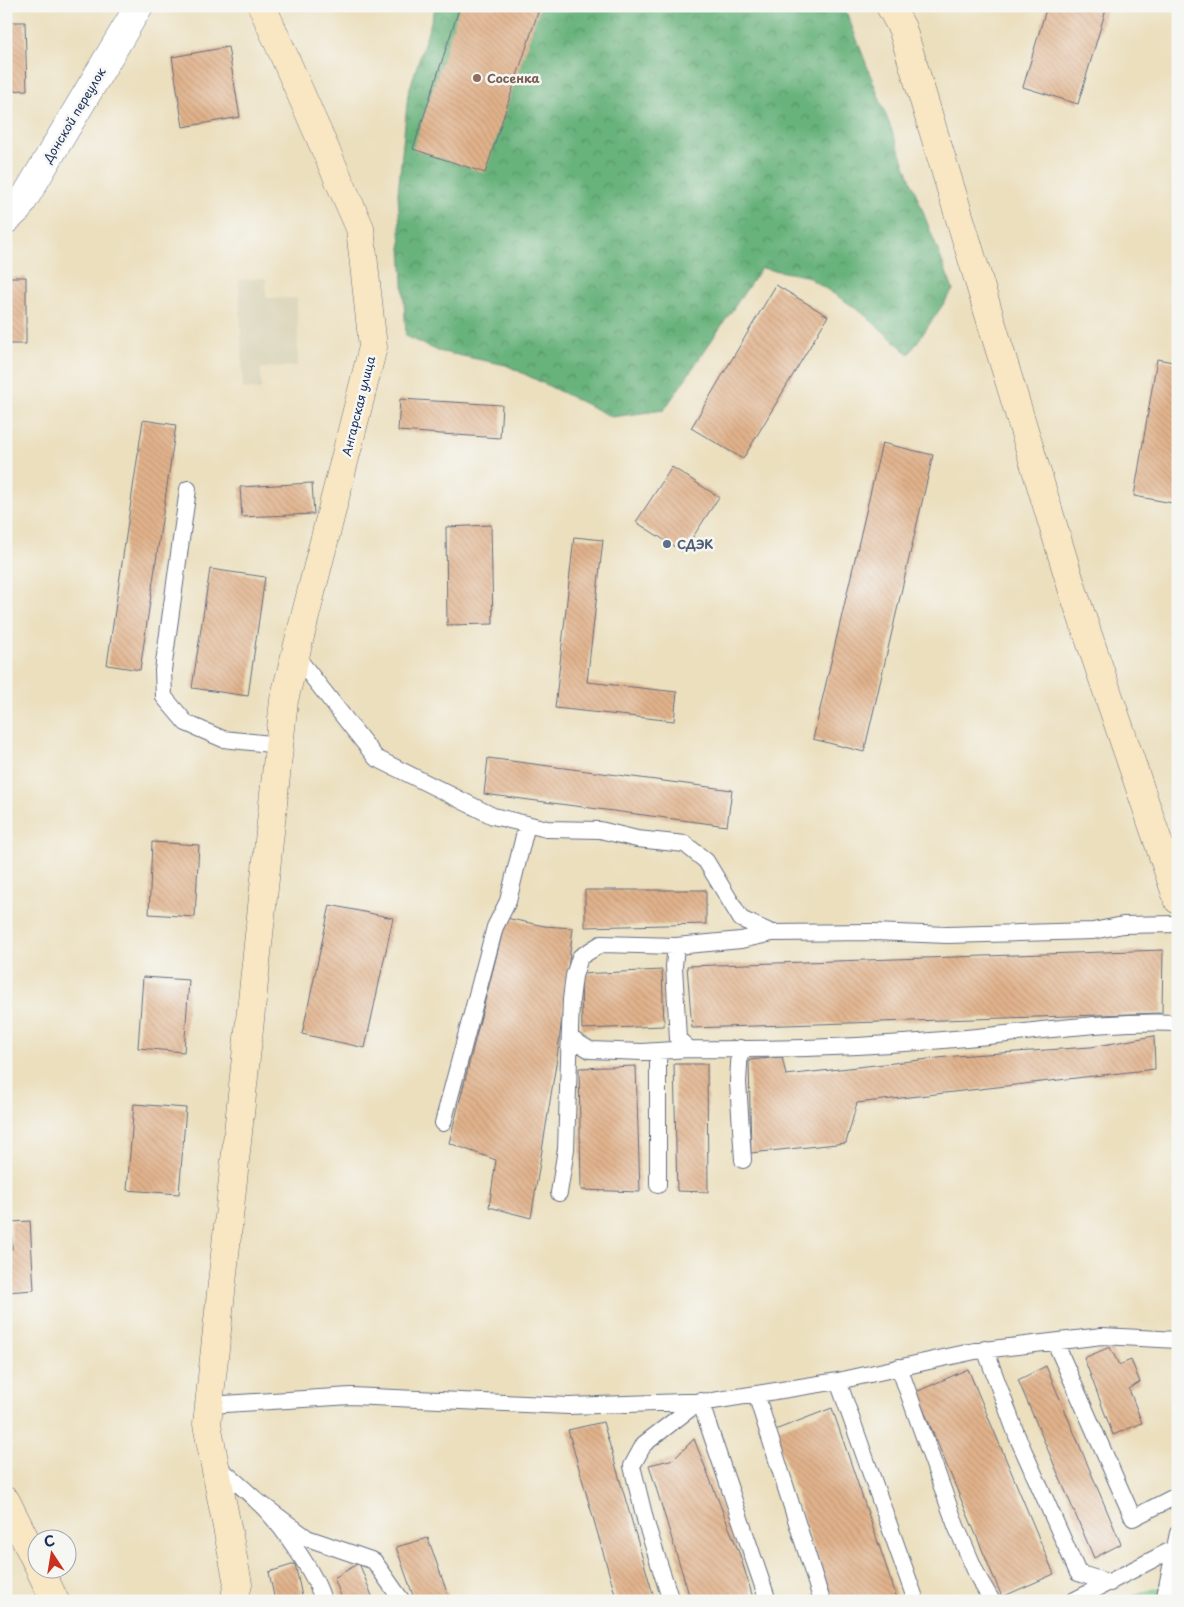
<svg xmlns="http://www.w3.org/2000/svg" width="1184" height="1607" viewBox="0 0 1184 1607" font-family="'Playpen Sans',sans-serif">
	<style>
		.built { fill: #d8d1b4 }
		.grass { fill: url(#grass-tufts); stroke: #4e8078 }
		.forest { fill: url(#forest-crowns); stroke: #42706c }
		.building { fill: url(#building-back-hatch) }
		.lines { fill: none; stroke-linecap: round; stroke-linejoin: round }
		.lane-casing { stroke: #646d80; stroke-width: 18 }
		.street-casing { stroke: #646d80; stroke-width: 29 }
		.secondary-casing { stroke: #646d80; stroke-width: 29 }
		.lane { stroke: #fff; stroke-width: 16 }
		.street { stroke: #fff; stroke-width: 28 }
		.secondary { stroke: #f9e7c3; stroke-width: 28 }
		.education-dot { fill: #8d6e63; stroke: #f6f6f2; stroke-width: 2 }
		.service-dot { fill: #5c6f8a; stroke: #f6f6f2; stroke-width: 2 }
		.labels { text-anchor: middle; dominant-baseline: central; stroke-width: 5; stroke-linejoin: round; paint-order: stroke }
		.education-label { font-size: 12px; font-weight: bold; fill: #785e54; stroke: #f6f6f2; text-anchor: start }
		.street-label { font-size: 12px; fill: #1b2f5e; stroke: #f6f6f2 }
		.service-label { font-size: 12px; font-weight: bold; fill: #4e5e75; stroke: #f6f6f2; text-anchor: start }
	</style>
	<defs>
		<pattern id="grass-tufts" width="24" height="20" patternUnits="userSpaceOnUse" patternTransform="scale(1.25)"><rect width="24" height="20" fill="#80d091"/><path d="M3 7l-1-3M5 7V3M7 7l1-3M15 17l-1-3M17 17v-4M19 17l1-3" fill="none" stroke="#68a97a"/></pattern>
		<pattern id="forest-crowns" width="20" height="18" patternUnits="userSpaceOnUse" patternTransform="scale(1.25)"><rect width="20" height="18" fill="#68b27b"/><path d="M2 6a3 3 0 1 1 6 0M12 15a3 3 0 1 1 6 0" fill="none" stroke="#559168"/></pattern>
		<pattern id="building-back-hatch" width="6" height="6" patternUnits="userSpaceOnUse" patternTransform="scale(1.25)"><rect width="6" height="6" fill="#e1b28b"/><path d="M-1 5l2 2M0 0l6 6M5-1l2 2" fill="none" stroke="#c0997a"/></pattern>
	</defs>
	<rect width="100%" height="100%" fill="#f6f6f2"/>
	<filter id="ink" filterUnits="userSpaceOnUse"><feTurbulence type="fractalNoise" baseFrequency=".02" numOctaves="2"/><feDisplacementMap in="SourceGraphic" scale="10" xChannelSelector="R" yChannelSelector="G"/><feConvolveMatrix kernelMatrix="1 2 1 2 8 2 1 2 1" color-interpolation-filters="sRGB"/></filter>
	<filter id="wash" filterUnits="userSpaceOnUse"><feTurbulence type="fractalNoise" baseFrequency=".0096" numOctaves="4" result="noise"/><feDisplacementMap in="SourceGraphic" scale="20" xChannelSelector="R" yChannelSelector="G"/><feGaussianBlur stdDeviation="1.12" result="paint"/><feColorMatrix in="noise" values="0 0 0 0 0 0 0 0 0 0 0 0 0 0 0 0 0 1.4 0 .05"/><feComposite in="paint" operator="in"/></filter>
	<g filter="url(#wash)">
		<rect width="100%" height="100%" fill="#ebdfbe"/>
		<path class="built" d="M266 278V298H297L298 366 261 368V390L243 388 239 280Z"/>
		<path class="grass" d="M1178 1583V1601H1132L1133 1595Z"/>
		<path class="forest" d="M436 6H844L953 290 909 354 859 310 806 276 761 268 664 410 612 417 506 365 438 351 406 336 398 193 408 94Z"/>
		<g id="blocks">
			<path class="building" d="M460 6H540L485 173 413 149Z
				M1047 6H1107L1078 104 1023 87Z
				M6 22H25L27 90 6 91Z
				M228 47 240 117 183 127 172 57Z
				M6 277H26V344H6Z
				M776 285 828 316 743 459 691 428Z
				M1157 359 1178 363V504L1134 496Z
				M400 399 502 405 500 438 398 431Z
				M143 420 176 425 140 670 107 665Z
				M882 443 933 455 864 752 813 739Z
				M672 467 719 497 683 552 636 522Z
				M312 483 314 514 242 517 240 487Z
				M491 525 493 624 447 625 446 527Z
				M574 537 603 540 587 682 677 692 674 721 555 708Z
				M210 569 265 577 248 696 192 688Z
				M488 758 732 790 727 826 484 794Z
				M152 842 199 845 195 917 149 914Z
				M585 890H706V924L585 927Z
				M330 905 393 918 365 1048 302 1034Z
				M506 918 544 926 573 928 557 1058 531 1218 489 1207 496 1160 449 1143Z
				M1163 950 1162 1013 692 1028 687 966Z
				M662 970 664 1026 582 1029 581 974Z
				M143 977 189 980 184 1052 138 1048Z
				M1154 1036 1155 1069 857 1103 846 1143 751 1153 749 1060 782 1057 786 1075 956 1056 1091 1047Z
				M674 1064H707L708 1192 677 1191Z
				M636 1066 640 1192 581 1190 579 1068Z
				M134 1104 186 1108 179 1194 127 1190Z
				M30 1221 34 1290 6 1292V1249H12L11 1222Z
				M1110 1347 1119 1365 1131 1360 1140 1382 1129 1389 1142 1423 1113 1435 1084 1358Z
				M1046 1366 1121 1544 1094 1558 1018 1380Z
				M968 1369 1054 1574 1002 1597 916 1392Z
				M832 1408 898 1601H831L775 1430Z
				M603 1422 655 1601H617L568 1430Z
				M694 1439 740 1555 754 1601H691L649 1465 674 1459Z
				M428 1538 450 1601H415L396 1547Z
				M359 1563 374 1601H343L334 1578Z
				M295 1564 303 1601H275L269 1572Z"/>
		</g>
	</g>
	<g filter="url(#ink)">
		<use href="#blocks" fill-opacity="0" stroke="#646d80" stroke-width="1"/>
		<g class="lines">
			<defs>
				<path id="lane" d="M188 489 163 670 164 697 186 723 223 739 280 745
					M296 656 376 758 493 816 547 829 600 830 637 839 685 844 706 861 741 919 772 933 873 932 947 935 1093 931 1123 925 1178 924
					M772 933 741 940 676 946 674 966 678 1039 689 1049C781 1050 874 1047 966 1038 1036 1032 1107 1020 1178 1023
					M570 1038 590 1050 642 1052 689 1049
					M740 1048 738 1082 743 1160
					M443 1123 495 927 508 901 527 824
					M658 1185V1051
					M559 1193 566 1149 571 1000 574 976 580 957 601 944 676 946
					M1055 1342 1133 1518 1178 1495
					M985 1349 1017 1436 1078 1573 1110 1583
					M899 1367 956 1526 978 1577 992 1601
					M838 1381 916 1601
					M756 1394 822 1601
					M209 1405 351 1396 569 1406 713 1401 838 1381 975 1351 1102 1336 1178 1340
					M215 1464C229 1476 244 1488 258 1502 278 1520 317 1575 323 1601
					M260 1503 307 1538 374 1561 402 1601
					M671 1601 646 1523 632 1466 644 1444 700 1401 768 1601
					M1073 1601 1175 1548
					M1164 1601 1178 1533"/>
				<path id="street" d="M6 220 18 209 139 6"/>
				<path id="secondary" d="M890 6 902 28 1072 588 1178 900
					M6 1501 38 1565
					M40 1570 55 1601
					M234 1601 238 1584 207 1424 284 700 373 347 360 228 262 6"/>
			</defs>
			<use href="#lane" class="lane-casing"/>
			<use href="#street" class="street-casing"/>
			<use href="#secondary" class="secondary-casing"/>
			<use href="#lane" class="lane"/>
			<use href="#street" class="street"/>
			<use href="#secondary" class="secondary"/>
		</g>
	</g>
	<circle class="education-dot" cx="477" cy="78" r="5"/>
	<circle class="service-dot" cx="667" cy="544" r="5"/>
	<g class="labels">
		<g class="education-label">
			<text x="487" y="78">Сосенка</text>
		</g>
		<g class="street-label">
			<text transform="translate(74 115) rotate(-59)">Донской переулок</text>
			<text transform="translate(358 406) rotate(-76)">Ангарская улица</text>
		</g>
		<g class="service-label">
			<text x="677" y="544">СДЭК</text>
		</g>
	</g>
	<rect width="1184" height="1607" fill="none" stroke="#f6f6f2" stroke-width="25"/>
	<g transform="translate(52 1554) rotate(348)"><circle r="24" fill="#f6f6f2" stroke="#9ea6b7"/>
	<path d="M0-4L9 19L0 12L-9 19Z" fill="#c8321e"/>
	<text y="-8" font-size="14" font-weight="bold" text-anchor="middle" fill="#1b2f5e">С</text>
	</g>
</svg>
